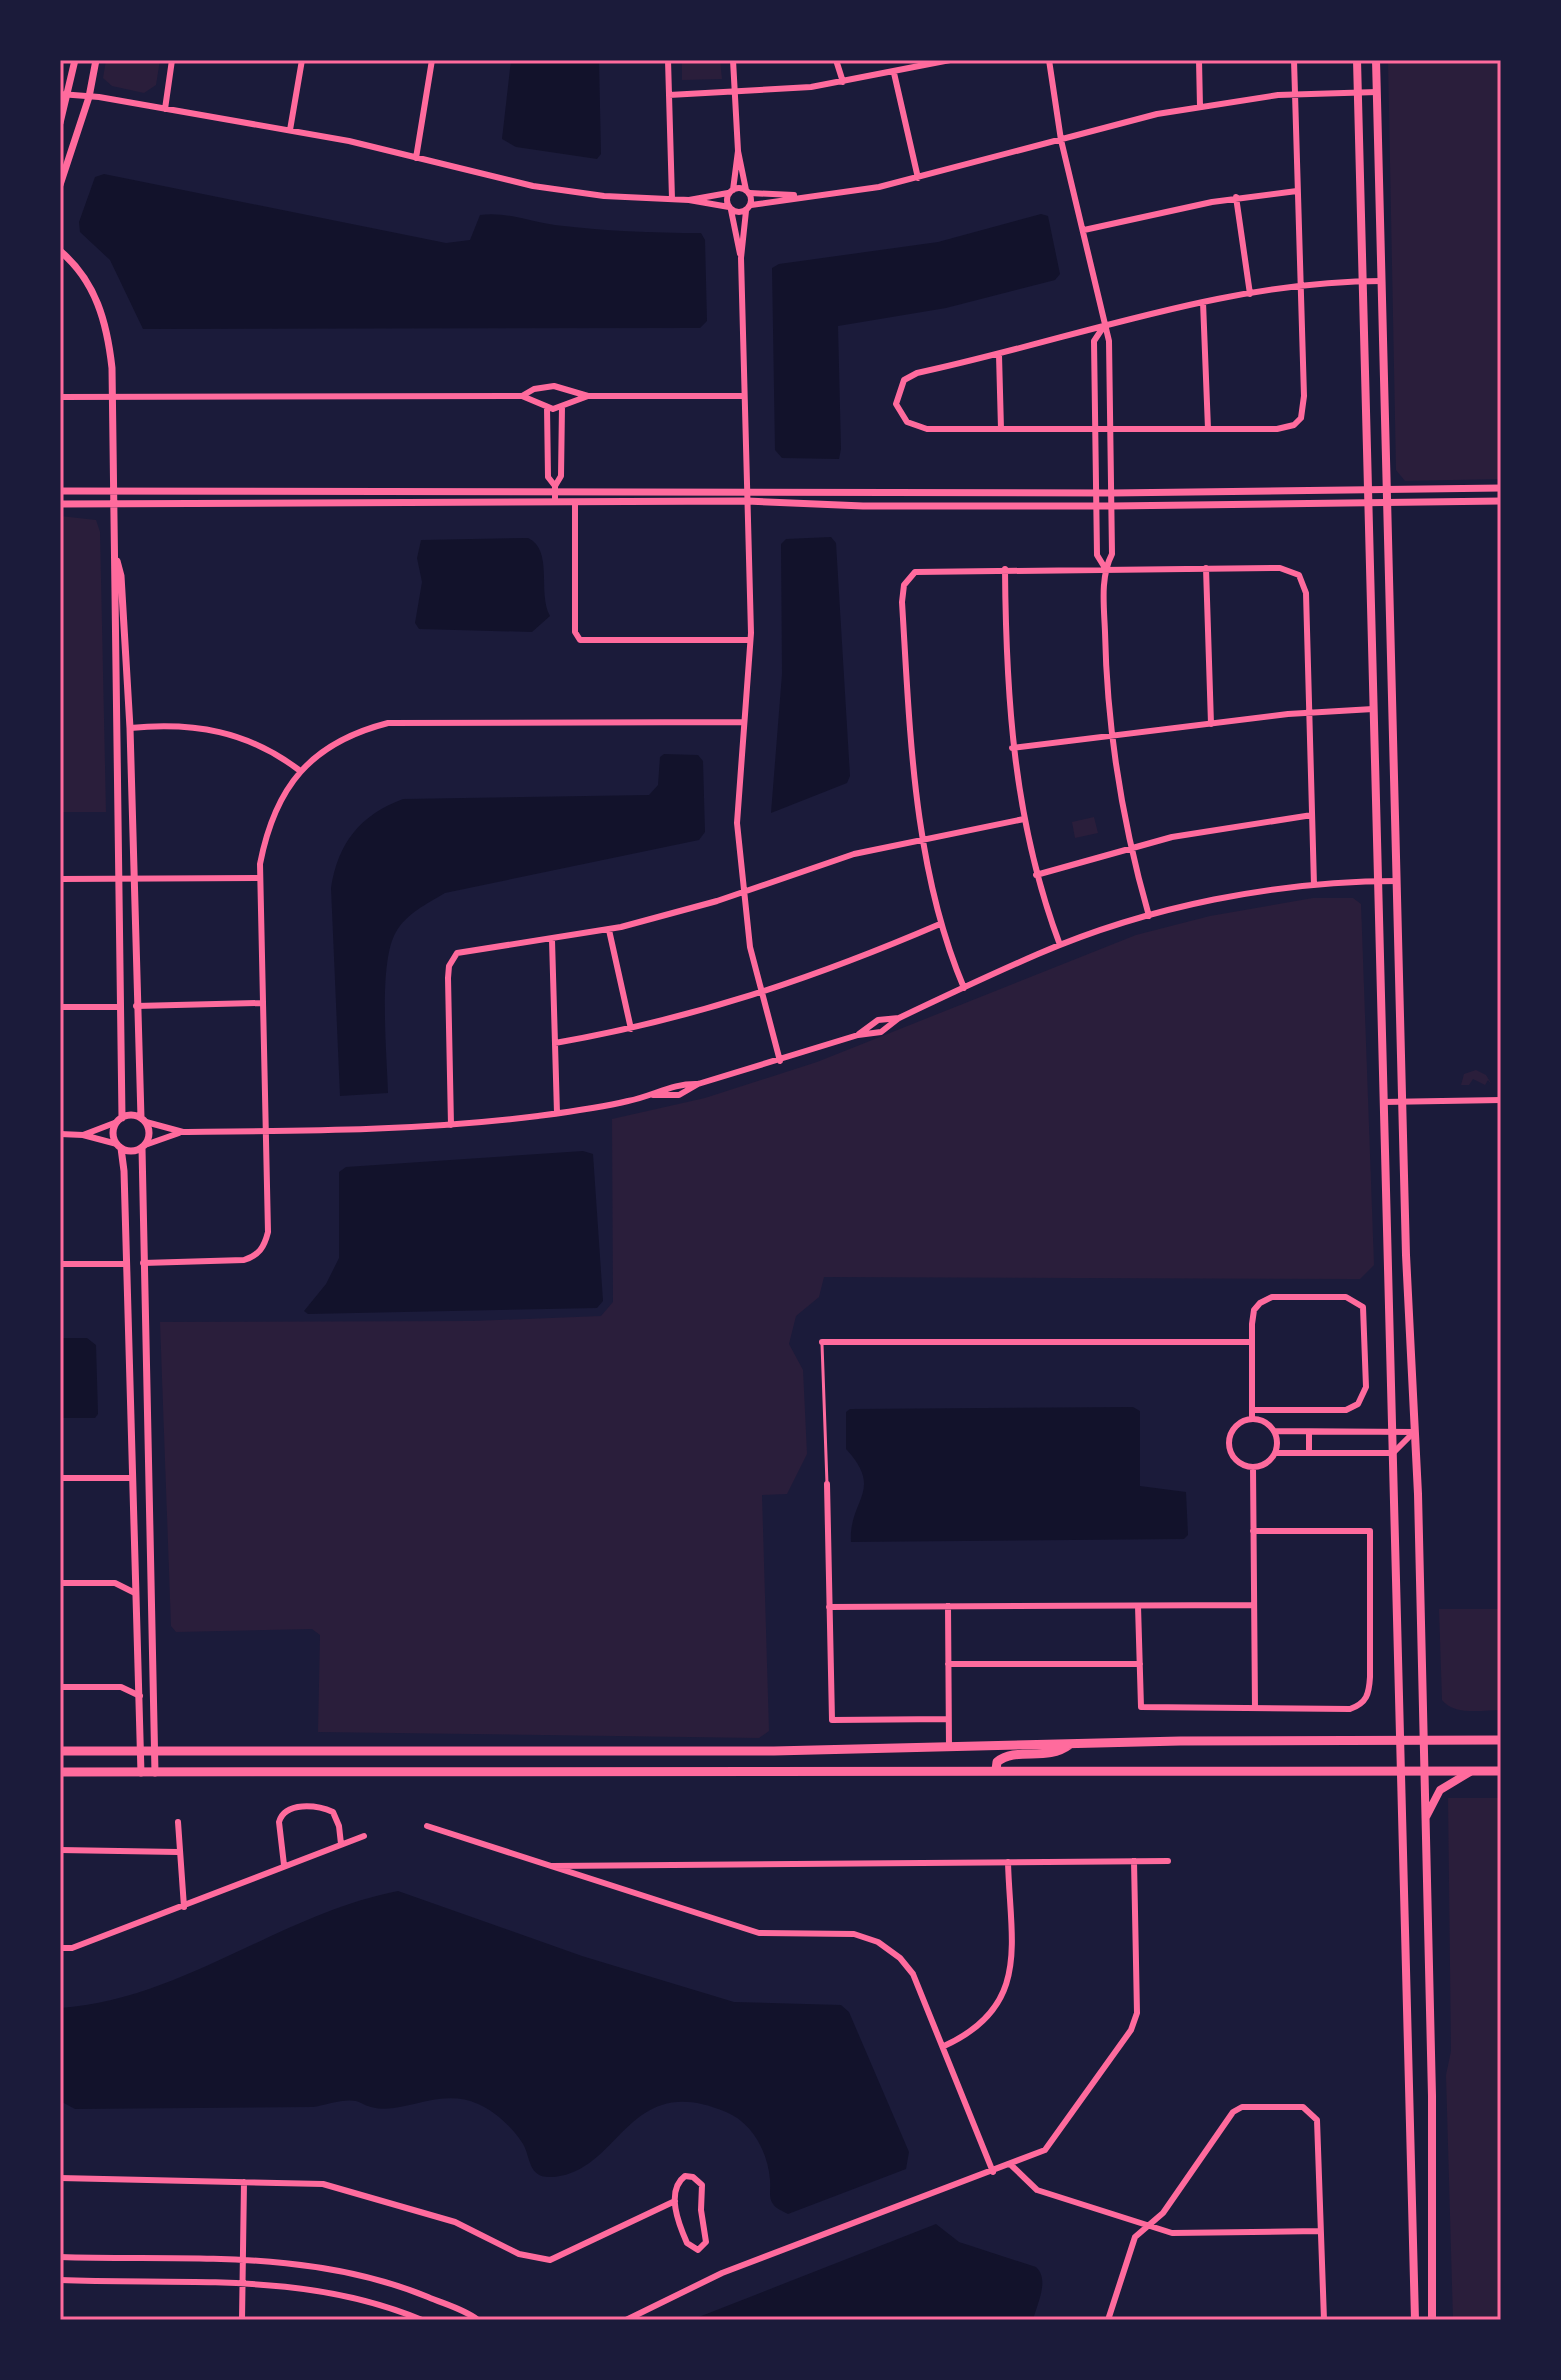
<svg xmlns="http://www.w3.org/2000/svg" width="1561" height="2380" viewBox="0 0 1561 2380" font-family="Commissioner,sans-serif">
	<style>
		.green { fill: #2a1e3b }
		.water { fill: #12122b }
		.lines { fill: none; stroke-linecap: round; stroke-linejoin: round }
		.service { stroke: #ff6b9d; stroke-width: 3 }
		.minor { stroke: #ff6b9d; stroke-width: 6 }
		.tertiary { stroke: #ff6b9d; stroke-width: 7 }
		.secondary { stroke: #ff6b9d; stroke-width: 8 }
		.primary { stroke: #ff6b9d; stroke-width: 9 }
		.neatline { fill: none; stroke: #ff6b9d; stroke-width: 3 }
	</style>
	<rect width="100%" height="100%" fill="#1b1b3a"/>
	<path class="green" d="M106 60H160L156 85 144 93 112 86 103 78Z
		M682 60H720L722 79 682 80Z
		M1388 60H1501V479L1405 481 1396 470Z
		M60 516 96 520 100 532 106 812H60Z
		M1094 817 1098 833 1075 838 1072 822Z
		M1313 898H1353L1361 904 1374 1265 1360 1279 824 1277 819 1297 796 1316 789 1344 803 1370 807 1454 787 1494 762 1495 769 1731 759 1738 318 1732 320 1635 312 1629 176 1632 171 1626 160 1322 473 1321 601 1316 613 1302 612 1119 705 1098 817 1062 1136 935 1210 916Z
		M1476 1070 1486 1075 1492 1085 1488 1080 1485 1085 1473 1079 1469 1085H1461L1464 1074Z
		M1439 1609H1501V1710C1483 1710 1454 1716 1442 1700Z
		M1448 1798H1501V2320H1453L1446 2075 1451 2051Z"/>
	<path class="water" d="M511 60H599L601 154 597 159 516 147 502 139Z
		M104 174 446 243 470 240 480 215C505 211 531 222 555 225 604 231 652 233 701 233L705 240 707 321 700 328 143 329 110 260 80 232 79 222 95 177Z
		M1041 214 1048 216 1060 274 1055 280 946 308 838 326 841 449 839 459 782 458 775 450 772 268 779 264 938 242Z
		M831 537 836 543 850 776 847 783 771 813 782 674 781 544 786 539Z
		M528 538C554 550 537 593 550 616L532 632 419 629 415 623 422 582 417 558 421 540Z
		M664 754 698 755 703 761 705 832 699 840 445 893C427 904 407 913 396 932 378 962 387 1055 388 1093L340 1096 331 888C338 843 360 815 403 799L649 795 658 785 660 757Z
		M583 1151 593 1154 603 1301 597 1308 308 1314 304 1311 326 1284 339 1258V1172L346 1167Z
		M60 1338H87L96 1345 98 1414 95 1418H60Z
		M1133 1407 1140 1411V1486L1186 1492 1188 1535 1184 1539 851 1542C848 1500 885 1491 846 1449V1412L850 1409Z
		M398 1891 582 1956 734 2002 841 2005 849 2012 909 2152 906 2169 788 2214C783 2211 776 2209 773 2204 768 2198 771 2188 770 2180 768 2153 753 2123 726 2112 626 2069 621 2174 551 2177 528 2178 531 2158 523 2144 513 2128 495 2111 478 2104 449 2091 422 2104 394 2108 381 2110 370 2108 361 2103 351 2096 325 2105 313 2107L75 2109 60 2101V2008C181 2000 280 1914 398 1891Z
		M936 2224 959 2242 1036 2267C1050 2280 1037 2304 1033 2320H691Z"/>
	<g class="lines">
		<path class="service" d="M822 1344 827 1484"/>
		<path class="minor" d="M668 60 672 199
			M733 60 738 151 746 190
			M836 60 843 82
			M1049 60 1061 140 1109 341 1112 554C1100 577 1104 606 1105 632 1107 730 1122 822 1149 916
			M1199 60 1200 107
			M1294 60 1304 396 1301 418 1294 425 1277 429H927L907 422 896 404 904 380 917 373C1072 340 1222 281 1382 281
			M894 73 918 178
			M60 94 99 97 349 141 533 186 604 196 689 200 729 207
			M669 95 811 87 950 60
			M165 109 172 60
			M290 130 302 60
			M416 158 432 60
			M727 200a12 12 0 1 1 24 0a12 12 0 1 1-24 0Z
			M733 190 738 151
			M750 193 794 195
			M1236 197 1250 294
			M689 200 728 193
			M751 205 879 187 1157 114 1278 95 1377 92
			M731 210 740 254
			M746 211 741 258 751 633 737 823 750 947 780 1061
			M1084 230 1212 202 1297 191
			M1203 302 1208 429
			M1104 326 1094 341 1097 555 1105 568
			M999 355 1001 429
			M522 396 553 409 588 396
			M60 397 522 396 534 389 554 386 588 396H744
			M547 407 548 477 555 486
			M555 502V486L561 476 562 406
			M575 502V632L580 640H750
			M1206 568 1211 724
			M1005 569C1006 699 1014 823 1060 945
			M130 728C195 722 247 731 299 770
			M1012 748 1288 714 1373 709
			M1036 875 1172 837 1312 815
			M60 879 259 878
			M609 930 631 1029
			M552 940 557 1113
			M964 988C913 868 910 731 902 602L904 585 915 572 1280 568 1299 575 1306 593 1314 885
			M136 1006 261 1003
			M60 1007H119
			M859 1034 878 1020 899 1018
			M555 1043C692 1019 812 979 940 924
			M653 1095H679L698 1084
			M1383 1102 1501 1100
			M146 1122 183 1132C301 1131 420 1131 538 1116 568 1112 599 1108 628 1101 654 1096 672 1083 698 1084L858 1035 881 1032 899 1018C945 996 992 974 1038 954 1149 906 1277 881 1397 881
			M451 1125 448 978 449 966 457 953 621 927 717 901 854 854 1024 819
			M60 1134 83 1135 117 1144
			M83 1135 117 1122
			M145 1145 179 1133
			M143 1263 244 1260C259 1255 264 1248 268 1232L260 864C275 787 310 743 388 723L744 722
			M60 1264H126
			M822 1342H1252
			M1252 1410H1346L1358 1404 1366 1387 1363 1307 1346 1297H1272L1260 1303 1254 1310 1252 1324V1419
			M1229 1443a24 24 0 1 1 48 0a24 24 0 1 1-48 0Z
			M1274 1431 1414 1432
			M1309 1432V1453
			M1275 1453H1393L1414 1432
			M1253 1467 1255 1708
			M60 1478H132
			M827 1484 832 1720 948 1719
			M60 1583H115L135 1593
			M948 1606 949 1747
			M1138 1606 1141 1707 1350 1709C1367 1703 1369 1694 1370 1677V1531H1253
			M829 1607 1254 1605
			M948 1664H1140
			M60 1687H121L140 1696
			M178 1822 184 1907
			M427 1826 759 1933 854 1934 878 1942 900 1958 913 1974 993 2172
			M60 1850 178 1852
			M284 1865 279 1822C285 1801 317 1805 333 1812L339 1826 341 1844
			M552 1866 1168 1861
			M60 1948H72L364 1836
			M944 2046C1032 2006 1010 1942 1008 1862
			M1010 2164 1037 2190 1172 2233 1320 2231
			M685 2176 693 2177 702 2185 701 2210 706 2242 698 2250 687 2243C679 2225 665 2191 685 2176Z
			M60 2178 323 2184 455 2222 519 2254 550 2260 675 2201
			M60 2257C185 2261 309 2248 428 2297 444 2304 464 2309 478 2320
			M60 2280C183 2285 305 2271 422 2320
			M242 2320 244 2182
			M626 2320 722 2273 1045 2150 1131 2030 1137 2013 1134 1861
			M1108 2320 1135 2237 1163 2213 1233 2112 1242 2107H1303L1317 2120 1324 2320"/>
		<path class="tertiary" d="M60 123 75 60
			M60 185 89 97 96 60
			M60 251C96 281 107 323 112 368L122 1118
			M60 491 1112 493 1501 488
			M60 504 747 501 863 506H1112L1501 501
			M117 561 121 576 130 728 141 1118
			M113 1133a18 18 0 1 1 36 0a18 18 0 1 1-36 0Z
			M121 1148 124 1171 141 1773
			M142 1148 155 1773"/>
		<path class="secondary" d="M1357 60 1415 2320
			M1376 60 1406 1255 1418 1494 1432 2096V2320
			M1426 1817 1440 1790 1470 1772"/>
		<path class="primary" d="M60 1751H774L1180 1741 1501 1740
			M996 1770 997 1762C1016 1746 1047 1762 1069 1745
			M60 1772 1501 1771"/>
	</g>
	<rect width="1561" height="2380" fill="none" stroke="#1b1b3a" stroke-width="124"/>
	<rect x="62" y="62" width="1437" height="2256" class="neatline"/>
</svg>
